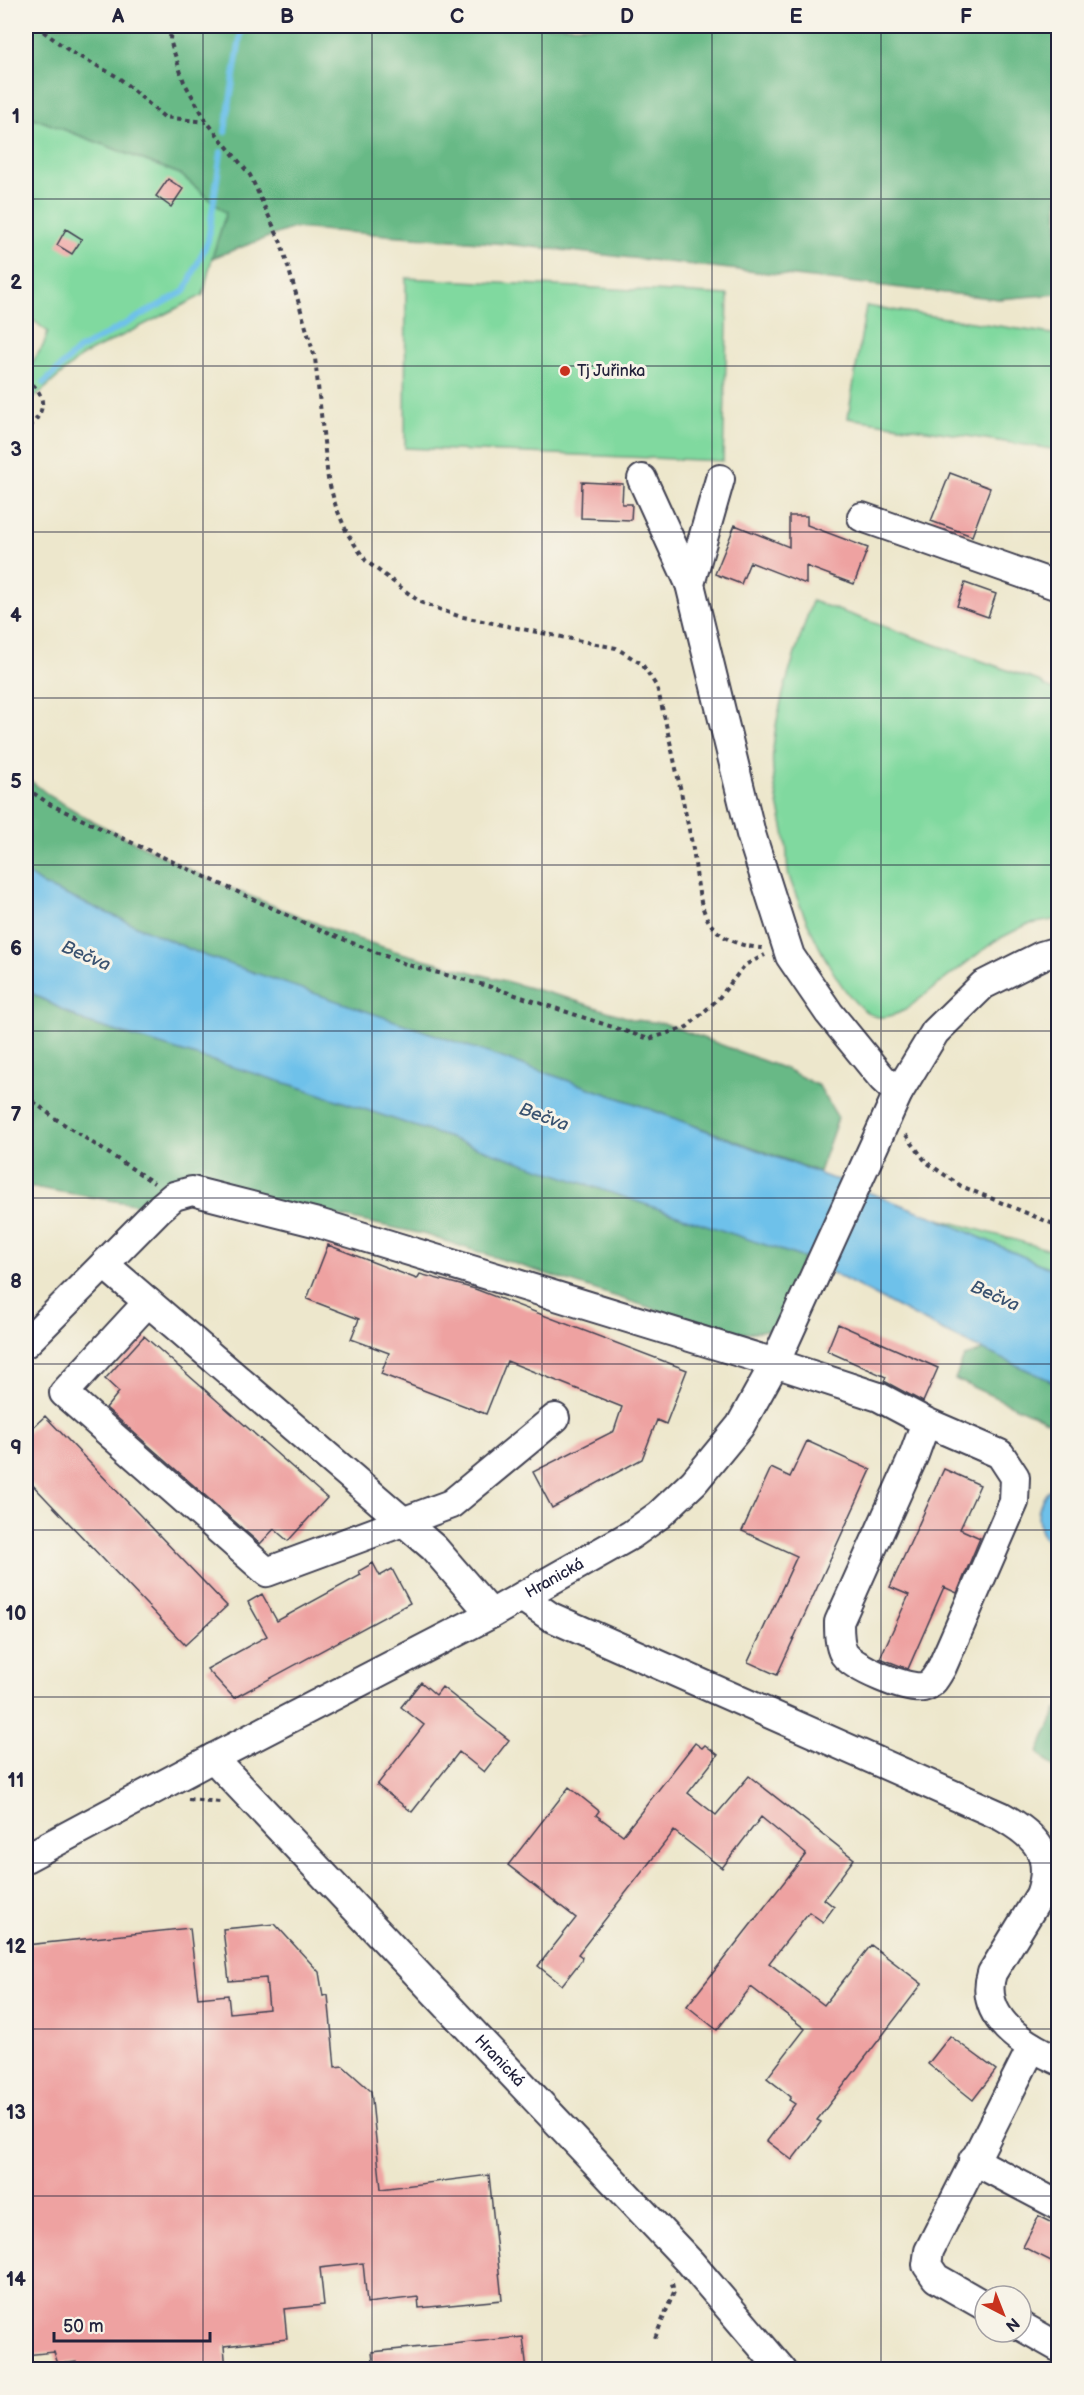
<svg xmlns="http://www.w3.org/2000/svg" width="1084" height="2395" viewBox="0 0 1084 2395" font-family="'Balsamiq Sans',sans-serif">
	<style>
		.green { fill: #80d99f; stroke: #517e6d; stroke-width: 1.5 }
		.forest { fill: #68b986; stroke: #456e60; stroke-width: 1.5 }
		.water { fill: #6ec1ea; stroke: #487292; stroke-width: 1.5 }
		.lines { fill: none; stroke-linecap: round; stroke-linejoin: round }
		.stream { stroke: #6ec1ea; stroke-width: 6 }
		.building { fill: #eea2a1 }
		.minor-casing { stroke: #404051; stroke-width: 32 }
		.path { stroke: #404051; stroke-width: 4; stroke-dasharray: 4.5 4.5; stroke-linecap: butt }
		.minor { stroke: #fff; stroke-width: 28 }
		.grid { fill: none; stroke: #22223b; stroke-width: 1.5; stroke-opacity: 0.55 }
		.poi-dot { fill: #c8321e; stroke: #f7f3e8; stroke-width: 2 }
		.labels { text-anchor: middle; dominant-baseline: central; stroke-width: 6; stroke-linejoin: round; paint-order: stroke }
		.poi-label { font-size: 16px; fill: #22223b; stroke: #f7f3e8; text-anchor: start }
		.street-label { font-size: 16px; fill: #22223b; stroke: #f7f3e8 }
		.water-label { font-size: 18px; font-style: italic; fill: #395270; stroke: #f7f3e8 }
		.neatline { fill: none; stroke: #22223b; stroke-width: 2 }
		.grid-label { font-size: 20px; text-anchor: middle; font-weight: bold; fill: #22223b }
	</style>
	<rect width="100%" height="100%" fill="#f7f3e8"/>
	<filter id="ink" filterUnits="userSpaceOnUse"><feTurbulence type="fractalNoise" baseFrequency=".0167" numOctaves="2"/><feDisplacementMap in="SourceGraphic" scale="12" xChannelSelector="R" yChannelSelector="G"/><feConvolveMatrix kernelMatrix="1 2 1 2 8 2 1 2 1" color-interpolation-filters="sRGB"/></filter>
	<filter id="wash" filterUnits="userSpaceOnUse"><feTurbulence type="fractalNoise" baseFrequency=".008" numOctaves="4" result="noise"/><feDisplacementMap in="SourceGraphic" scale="24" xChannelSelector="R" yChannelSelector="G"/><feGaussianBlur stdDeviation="1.35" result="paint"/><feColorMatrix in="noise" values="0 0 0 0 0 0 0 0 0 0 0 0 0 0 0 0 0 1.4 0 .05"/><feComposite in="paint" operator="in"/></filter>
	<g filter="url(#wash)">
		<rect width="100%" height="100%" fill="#ede7cc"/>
		<path class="green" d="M26 115 180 174 226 213 212 258 203 295 82 356 26 405V372L43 346 48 332 26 315Z
			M406 278 728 295 723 461 405 448Z
			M866 306 1058 335V450L848 418Z
			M812 601 1041 682 1044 686 1058 692V919L1026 925 995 941 905 1010C897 1014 888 1018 879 1017 844 1014 799 907 789 876 786 866 788 855 786 844 782 813 770 783 773 750 777 699 797 650 812 601Z
			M936 1218 1058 1252V1272Z"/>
		<path class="forest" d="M26 26H1058V294L999 299 507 244 293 228 212 258 226 213 180 174 26 115Z
			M26 777 50 796 92 821 213 881 340 933 398 952 567 998 635 1020 663 1023 788 1070 819 1086 838 1118 819 1172 639 1105 203 955 43 885 26 873Z
			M26 990 85 1022 302 1088 804 1258 774 1329 734 1335 423 1234 173 1181 145 1206 26 1186Z
			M984 1350 1058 1384V1426L955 1379 964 1357Z
			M1058 1708V1772L1038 1752Z"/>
		<path class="water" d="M26 873 43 885 203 955 639 1105 936 1218 1058 1272V1384L955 1337 804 1258 302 1088 85 1022 26 990Z
			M1058 1483V1551C1032 1535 1031 1499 1058 1483Z"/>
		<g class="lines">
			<path class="stream" d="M225 132 242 26
				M44 383 78 350 185 291 208 241 221 152
				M26 401 31 395"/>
		</g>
		<g id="blocks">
			<path class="building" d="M168 179 183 189 171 207 156 196Z
				M66 229 82 239 72 254 57 245Z
				M950 473 990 488 972 536 931 521Z
				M582 482 623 484 622 504H632L631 520 581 518Z
				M789 516H807V525L868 548 854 584 806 566V584L750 562 741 584 715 574 735 525 789 547Z
				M965 583 996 594 988 617 957 606Z
				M328 1245 417 1279 420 1274 475 1289 687 1370 666 1424 657 1420 642 1459 552 1508 533 1472 614 1431 622 1407 507 1361 486 1414 381 1374 389 1353 351 1339 359 1319 307 1299Z
				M838 1324 938 1368 923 1402 884 1381 886 1377 827 1351Z
				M144 1336 327 1498 288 1541 274 1529 260 1544 106 1408 119 1392 105 1379Z
				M45 1416 227 1606 185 1645 26 1478V1434Z
				M807 1441 871 1470 777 1675 748 1662 797 1556 742 1531 771 1468 790 1477Z
				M944 1469 980 1485 960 1529 980 1538 957 1593 944 1587 908 1669 880 1658 909 1595 890 1587Z
				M373 1563 380 1576 392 1569 410 1603 234 1698 207 1669 267 1636 248 1602 262 1594 277 1621 361 1575 359 1571Z
				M421 1682 436 1695 442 1687 509 1740 484 1772 459 1752 412 1812 377 1785 424 1725 401 1707Z
				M695 1743 702 1748 705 1745 718 1755 688 1793 716 1815 749 1776 854 1859 824 1899 834 1907 823 1922 809 1912 769 1963 824 2005 871 1945 922 1984 817 2120 821 2122 792 2160 767 2141 795 2104 789 2100 791 2097 767 2078 805 2029 751 1987 717 2030 687 2006 806 1854 761 1817 722 1868 674 1831 578 1954 582 1957 581 1961 562 1985 538 1966 576 1918 508 1865 569 1787 599 1811 596 1815 623 1835Z
				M275 1924 319 1972 323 1996 328 1995 335 2067 343 2066 371 2091 381 2189 489 2175 502 2300 419 2308 418 2297 367 2303 363 2263 320 2268 324 2305 284 2309 287 2339 224 2346 226 2370H76V2362L58 2364 54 2352 26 2355V1945L190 1928 198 1998 228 1995 230 2013 269 2009 266 1978 229 1981 223 1929Z
				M950 2036 996 2070 973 2100 928 2064Z
				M1039 2216 1059 2226V2265L1023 2247Z
				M523 2337 527 2370H374L372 2352Z"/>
		</g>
	</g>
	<g filter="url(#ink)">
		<use href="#blocks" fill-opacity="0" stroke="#404051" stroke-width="1.5"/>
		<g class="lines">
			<defs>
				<g id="minor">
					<path d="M642 479 690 584"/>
					<path d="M720 479 690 584 751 834 790 956 829 1013 882 1078 898 1093"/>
					<path d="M862 517 1058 586"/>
					<path d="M105 1265 434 1548 491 1614"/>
					<path d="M148 1302 64 1393 267 1572 451 1504 555 1418"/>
					<path d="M26 1343 160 1208 174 1196 192 1191 318 1223 775 1363 879 1397 926 1422 1000 1454 1015 1477 1014 1502 942 1667C937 1675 933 1685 923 1687 906 1690 854 1668 844 1654 839 1645 839 1632 839 1622L914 1455 926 1422"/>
					<path d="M525 1595 529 1602 551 1617 1001 1816C1035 1835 1055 1854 1040 1895L992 1973C978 2017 1024 2045 1058 2060"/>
					<path id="s1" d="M213 1758 690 2262 782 2370"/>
					<path id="s2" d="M26 1858 213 1758 491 1614 631 1535 659 1515 694 1482 740 1426 775 1363 898 1093 935 1032 983 985 1041 956 1058 951"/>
					<path d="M973 2160 1058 2205"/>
					<path d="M985 2306 936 2278 927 2265 929 2251 1032 2047"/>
					<path d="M1021 2326 1058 2347"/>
				</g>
			</defs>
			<use href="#minor" class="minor-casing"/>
			<path class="path" d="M36 26 71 52 118 77 164 117 206 122
				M171 26 170 40 184 82 207 122 250 175 281 243 315 358 328 479 336 507 347 533 366 561 420 602 458 616 616 648 642 664 657 687C670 739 681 791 692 844 697 868 696 898 708 920 719 939 742 947 763 948
				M26 378C49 398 46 411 26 431
				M26 788 51 805 315 928 408 965 488 986 649 1039 687 1027 718 999 745 965 765 955
				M26 1096 56 1119 154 1183
				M906 1135 926 1162 961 1186 1058 1226
				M188 1799 220 1802
				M655 2338 674 2292 671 2279"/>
			<use href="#minor" class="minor"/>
		</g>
	</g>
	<path class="grid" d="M203 26V2370M372 26V2370M542 26V2370M712 26V2370M881 26V2370M26 199H1058M26 366H1058M26 532H1058M26 698H1058M26 865H1058M26 1031H1058M26 1198H1058M26 1364H1058M26 1530H1058M26 1697H1058M26 1863H1058M26 2029H1058M26 2196H1058"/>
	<circle class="poi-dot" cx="565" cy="371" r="6"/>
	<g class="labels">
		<g class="poi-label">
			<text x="577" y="371">Tj Juřinka</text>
		</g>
		<g class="street-label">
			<text stroke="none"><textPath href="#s2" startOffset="598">Hranická</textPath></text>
			<text stroke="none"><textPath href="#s1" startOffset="417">Hranická</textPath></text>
		</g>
		<g class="water-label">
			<text transform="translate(86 956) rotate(23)">Bečva</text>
			<text transform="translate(544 1117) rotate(20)">Bečva</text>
			<text transform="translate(995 1296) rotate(24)">Bečva</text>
		</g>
	</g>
	<rect width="1084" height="2395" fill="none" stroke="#f7f3e8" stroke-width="66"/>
	<g transform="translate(1003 2314) rotate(138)"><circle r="28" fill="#f7f3e8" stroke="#a29fa3" stroke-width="1.5"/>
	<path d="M0-4.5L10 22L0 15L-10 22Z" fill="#c8321e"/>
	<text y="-9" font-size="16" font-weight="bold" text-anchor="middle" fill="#22223b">N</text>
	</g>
	<path d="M54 2332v9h156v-9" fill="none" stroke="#22223b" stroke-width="3"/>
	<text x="63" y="2332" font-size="18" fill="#22223b" stroke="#f7f3e8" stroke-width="4.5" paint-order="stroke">50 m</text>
	<rect x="33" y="33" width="1018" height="2329" class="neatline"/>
	<g class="grid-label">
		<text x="118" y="23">A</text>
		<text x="287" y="23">B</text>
		<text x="457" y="23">C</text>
		<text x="627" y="23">D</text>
		<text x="796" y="23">E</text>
		<text x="966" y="23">F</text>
		<text x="16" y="123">1</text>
		<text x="16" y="289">2</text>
		<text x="16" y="456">3</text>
		<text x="16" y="622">4</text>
		<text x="16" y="788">5</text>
		<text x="16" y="955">6</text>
		<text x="16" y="1121">7</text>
		<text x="16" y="1288">8</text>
		<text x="16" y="1454">9</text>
		<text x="16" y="1620">10</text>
		<text x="16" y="1787">11</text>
		<text x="16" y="1953">12</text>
		<text x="16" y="2119">13</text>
		<text x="16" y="2286">14</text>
	</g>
</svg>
